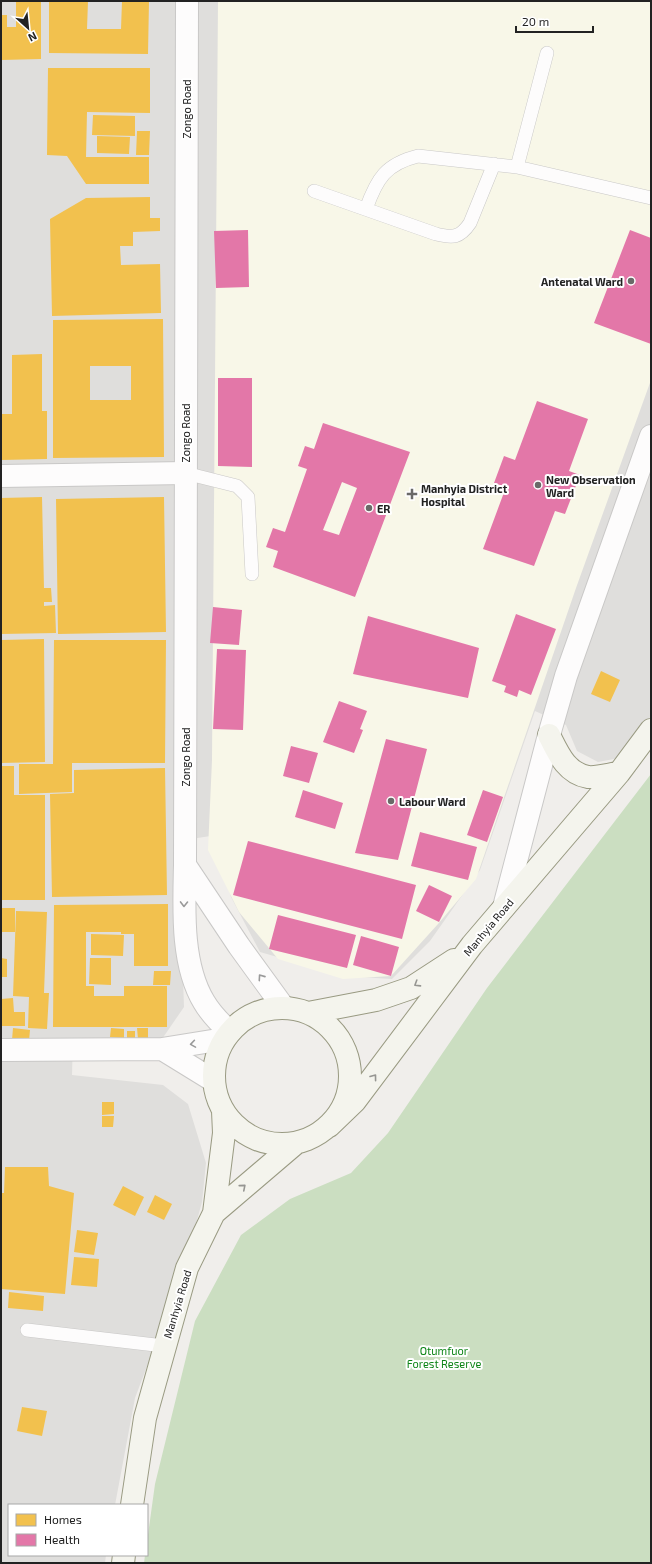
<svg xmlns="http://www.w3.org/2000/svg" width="652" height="1564" viewBox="0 0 652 1564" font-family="'Exo 2',sans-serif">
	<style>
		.residential { fill: #dfdedc }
		.education { fill: #f8f7e8 }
		.forest { fill: #cbdec1 }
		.homes { fill: #f2c14e; fill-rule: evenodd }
		.health { fill: #e377a8; fill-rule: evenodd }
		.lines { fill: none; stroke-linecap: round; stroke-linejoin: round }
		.service-casing { stroke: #c9c8c7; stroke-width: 14 }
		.minor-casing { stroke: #c9c8c7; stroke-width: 24 }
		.tertiary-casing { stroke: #c9c8c7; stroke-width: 24 }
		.secondary-casing { stroke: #999a82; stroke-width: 24 }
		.service { stroke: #fdfcfc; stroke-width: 13 }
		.minor { stroke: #fdfcfc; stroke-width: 22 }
		.tertiary { stroke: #fdfcfc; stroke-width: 22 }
		.secondary { stroke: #f4f4ed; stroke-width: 22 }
		.oneway { stroke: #9a9a9a }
		.oneway2 { stroke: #969692 }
		.poi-dot { fill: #6a6968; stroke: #fff; stroke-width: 1.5 }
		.labels { text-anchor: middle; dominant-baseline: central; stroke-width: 4; stroke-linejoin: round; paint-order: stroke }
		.street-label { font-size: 11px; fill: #222; stroke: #fff }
		.poi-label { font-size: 11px; font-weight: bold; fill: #222; stroke: #fff; text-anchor: start }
		.park-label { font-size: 11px; fill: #0c8416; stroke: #fff }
	</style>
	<rect width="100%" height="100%" fill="#f0eeeb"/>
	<path class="residential" d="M1 1H651V716L619 758 598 762 577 751 566 725 535 711 480 870 430 941 392 979 343 976 260 952 231 897 218 855 217 835 178 841 184 1007 162 1039 128 1044 73 1038 72 1075 163 1085 188 1104 206 1163 202 1202 183 1271 135 1398 115 1505H9V1555H106L105 1563H1Z"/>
	<path class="education" d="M218 1H651V380L576 588 476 879 438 924 391 976 343 979 278 959 239 912 208 850 212 760Z"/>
	<path class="forest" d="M651 774V1563H144L145 1555H147V1542L155 1484 195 1321 241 1235 290 1199 351 1173 388 1133 487 988Z"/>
	<path class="homes" d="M16 1H41V59L1 60V15H7V27H16Z
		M49 1H88L87 29H121L122 1H149L148 54 49 53Z
		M48 68H150V113L87 112 86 157H149V184H86L67 156 47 155Z
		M93 115 135 116V136L92 135Z
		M137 131H150L149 155H136Z
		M97 136 130 137 129 154 97 153Z
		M150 197V218H160V231L133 232V246H120L121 265 160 264 161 313 52 316 50 219 86 198Z
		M163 319 164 457 53 458V320ZM90 366H131V400H90Z
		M42 354V411H47V459L1 460V414H12V355Z
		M42 497 44 588H51L52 602H44V606L55 605 56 633 1 634V498Z
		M164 497 166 632 58 634 56 499Z
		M44 639 45 762 1 763V640Z
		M54 640H166L165 763H72V792L19 794V764H53Z
		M601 671 620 680 610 702 591 694Z
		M1 766H14V795H45V900H1Z
		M165 768 167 895 52 897 50 794 74 793V770Z
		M168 904V966H134V934H121V932H86V986H94V996H124V986H167V1027H53L54 905Z
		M1 908H15V932H1Z
		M16 911 47 912 44 993H49L47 1029 28 1028 29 997 13 996Z
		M91 934 124 935 123 956 91 955Z
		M1 958 7 959V977H1Z
		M90 958H111V985L89 984Z
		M154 971H171L170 985H153Z
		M13 998 14 1012H25V1026H1V999Z
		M13 1028 30 1030 29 1041 12 1040Z
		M111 1028 124 1029V1038L110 1037Z
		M137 1028H148V1039H138Z
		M127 1031H135V1039H127Z
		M102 1102H114V1114L102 1115Z
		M102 1116H114L113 1127H102Z
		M5 1167H48L49 1186 74 1193 65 1294 1 1289V1193H4Z
		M123 1186 144 1197 135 1216 113 1205Z
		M155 1195 172 1204 164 1220 147 1212Z
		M77 1230 98 1233 94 1255 74 1252Z
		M74 1257 99 1259 97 1287 71 1285Z
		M9 1292 44 1296 43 1311 8 1308Z
		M22 1407 47 1411 42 1436 17 1431Z"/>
	<path class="health" d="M248 230 249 287 216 288 214 231Z
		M630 230 651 238V344L594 323Z
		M218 378H252V467L218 466Z
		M537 401 588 419 569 471 580 475 565 514 555 511 534 566 483 549 506 487 494 483 504 456 515 460Z
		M323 423 410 452 355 597 273 567 278 551 266 547 273 528 285 532 307 469 298 466 305 446 314 449ZM342 482 357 488 339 535 323 530Z
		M213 607 242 610 239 645 210 643Z
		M516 614 556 629 531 695 519 690 517 697 504 692 506 686 492 681Z
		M368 616 479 648 468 698 353 674Z
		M217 649 246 650 243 730 213 729Z
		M339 701 367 711 360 729 363 730 354 753 323 742Z
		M386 739 427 749 398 860 355 853Z
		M291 746 318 753 309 783 283 776Z
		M303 790 343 803 335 829 295 817Z
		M483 790 503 797 487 842 467 835Z
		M420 832 477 847 468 880 411 866Z
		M248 841 416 885 402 939 233 895Z
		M429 885 452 896 439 922 416 911Z
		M278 915 356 935 347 968 269 949Z
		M361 936 399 947 391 976 353 965Z"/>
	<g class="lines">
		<defs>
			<path id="service" d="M517 167 547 53
				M314 191 436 234C453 238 460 238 470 223L494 164
				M366 209C377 178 386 164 418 156L517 167 651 198
				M185 473 237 486 248 497 252 574
				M27 1330 164 1346"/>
			<path id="minor" d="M1 476 185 473
				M504 907 549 735 566 676 651 436"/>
			<path id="tertiary" d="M187 1 185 865C184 908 181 964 204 1002 211 1014 220 1023 230 1032
				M185 865 239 946 284 1008
				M162 1049 214 1081
				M1 1050 162 1049 224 1039"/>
			<path id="secondary" d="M549 735C558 753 566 773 588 777 596 778 611 774 619 773
				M214 1076a68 68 0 1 1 136 0a68 68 0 1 1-136 0Z
				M308 1013 376 1000 411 988 454 960
				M329 1126 355 1101 472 945 619 773 651 730
				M214 1213 224 1133 223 1111
				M132 1505 145 1418 187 1268 214 1213 296 1143
				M123 1563 124 1555"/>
		</defs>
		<use href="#service" class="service-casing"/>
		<use href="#minor" class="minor-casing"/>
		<use href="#tertiary" class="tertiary-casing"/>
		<use href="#secondary" class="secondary-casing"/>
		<use href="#service" class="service"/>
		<use href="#minor" class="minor"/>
		<use href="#tertiary" class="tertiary"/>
		<use href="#secondary" class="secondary"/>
	</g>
	<defs><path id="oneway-chevron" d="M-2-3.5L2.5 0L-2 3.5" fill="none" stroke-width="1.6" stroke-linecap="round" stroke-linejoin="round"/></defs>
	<g class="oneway">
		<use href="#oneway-chevron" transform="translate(184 904) rotate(91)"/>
		<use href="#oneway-chevron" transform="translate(261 977) rotate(-125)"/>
		<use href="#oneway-chevron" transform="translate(193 1044) rotate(171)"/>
	</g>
	<g class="oneway2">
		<use href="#oneway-chevron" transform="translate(417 984) rotate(148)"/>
		<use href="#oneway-chevron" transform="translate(374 1077) rotate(-53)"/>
		<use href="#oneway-chevron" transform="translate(243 1187) rotate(-41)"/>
	</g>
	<g class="poi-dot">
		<circle cx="631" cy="281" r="4"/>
		<circle cx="538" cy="485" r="4"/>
		<path d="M410 488h4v4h4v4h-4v4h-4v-4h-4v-4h4z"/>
		<circle cx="369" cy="508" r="4"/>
		<circle cx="391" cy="801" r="4"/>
	</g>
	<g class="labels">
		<g class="street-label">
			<text transform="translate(186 109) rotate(-90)">Zongo Road</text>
			<text transform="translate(185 433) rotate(-90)">Zongo Road</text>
			<text transform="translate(185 757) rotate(-90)">Zongo Road</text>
			<text transform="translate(488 927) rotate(-50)">Manhyia Road</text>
			<text transform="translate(177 1304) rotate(-73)">Manhyia Road</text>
		</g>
		<g class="poi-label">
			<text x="623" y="281" text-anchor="end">Antenatal Ward</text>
			<text x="546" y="479">New Observation<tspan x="546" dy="13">Ward</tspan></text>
			<text x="421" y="488">Manhyia District<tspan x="421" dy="13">Hospital</tspan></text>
			<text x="377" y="508">ER</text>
			<text x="399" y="801">Labour Ward</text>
		</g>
		<g class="park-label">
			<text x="444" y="1350">Otumfuor<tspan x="444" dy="13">Forest Reserve</tspan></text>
		</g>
	</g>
	<rect width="652" height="1564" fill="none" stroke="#222222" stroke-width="4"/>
	<rect x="8" y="1504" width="140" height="52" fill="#ffffff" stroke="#a7a7a7"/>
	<rect x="16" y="1514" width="20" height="12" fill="#f2c14e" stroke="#a7a7a7"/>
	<text x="44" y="1524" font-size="12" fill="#222222">Homes</text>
	<rect x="16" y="1534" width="20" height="12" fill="#e377a8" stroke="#a7a7a7"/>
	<text x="44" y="1544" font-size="12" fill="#222222">Health</text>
	<g transform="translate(28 28) rotate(153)" stroke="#ffffff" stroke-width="3" paint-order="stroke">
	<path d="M0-3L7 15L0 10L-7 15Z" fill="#222222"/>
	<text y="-6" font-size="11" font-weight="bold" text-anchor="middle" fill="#222222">N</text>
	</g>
	<path d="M516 26v6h77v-6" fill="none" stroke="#222222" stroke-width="2"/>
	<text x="522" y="26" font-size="12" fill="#222222" stroke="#ffffff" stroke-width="3" paint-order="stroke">20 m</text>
</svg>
